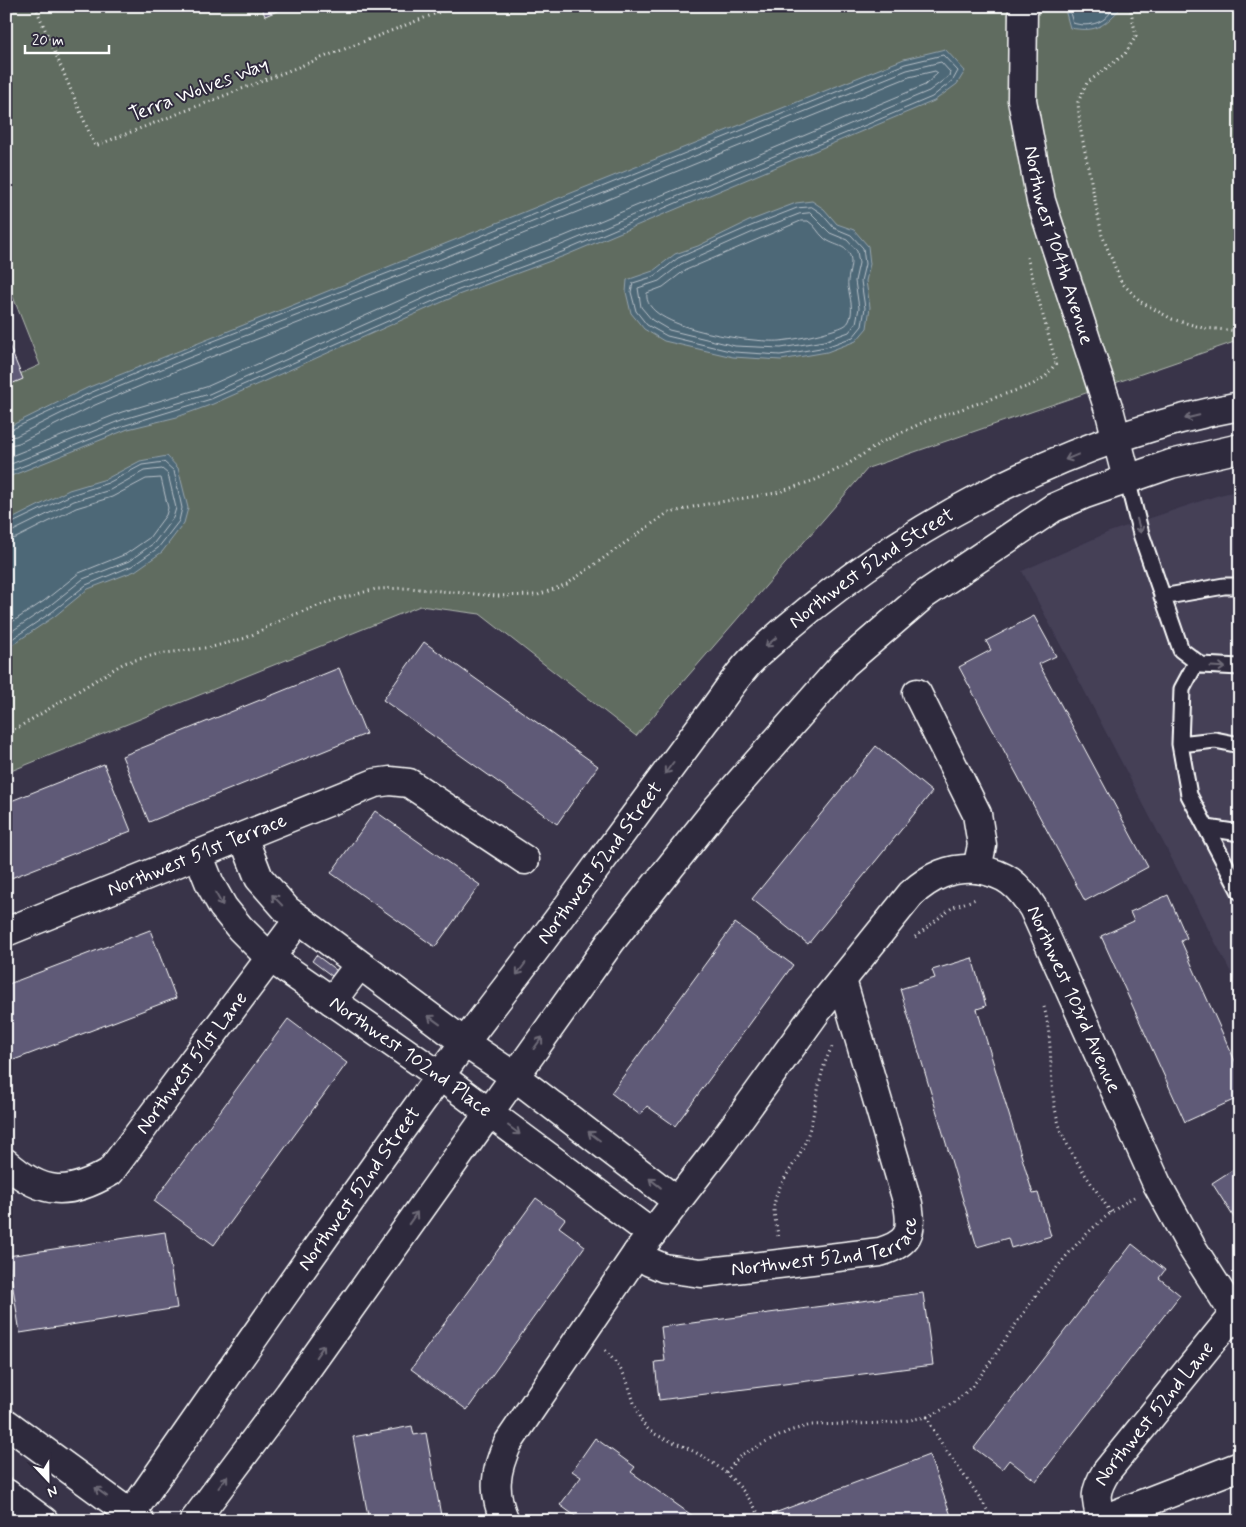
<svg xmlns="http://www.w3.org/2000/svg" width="1246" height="1527" viewBox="0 0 1246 1527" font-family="Mynerve,sans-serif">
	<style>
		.built { fill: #443f57 }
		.green { fill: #616c61; stroke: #b0b6b0 }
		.water { fill: #4e6777; stroke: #95a4ad }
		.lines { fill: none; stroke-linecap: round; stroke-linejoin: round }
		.shore { stroke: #b8c2c9; stroke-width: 1 }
		.building { fill: #5f5a77; stroke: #fff }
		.service-casing { stroke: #fff; stroke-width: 19 }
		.minor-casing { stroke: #fff; stroke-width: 31 }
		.tertiary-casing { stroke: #fff; stroke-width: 31 }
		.path { stroke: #fff; stroke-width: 3; stroke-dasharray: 1 4; stroke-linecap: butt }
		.service { stroke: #2f2a3d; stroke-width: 15 }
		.minor { stroke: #2f2a3d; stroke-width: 28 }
		.tertiary { stroke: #2f2a3d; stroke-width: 28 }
		.oneway { stroke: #6d6a77 }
		.labels { text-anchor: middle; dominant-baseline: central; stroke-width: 4; stroke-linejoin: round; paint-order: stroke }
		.street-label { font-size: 20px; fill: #fff; stroke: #2f2a3d }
	</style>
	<rect width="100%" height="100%" fill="#393449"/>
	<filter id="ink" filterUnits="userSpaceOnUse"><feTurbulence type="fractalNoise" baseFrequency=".02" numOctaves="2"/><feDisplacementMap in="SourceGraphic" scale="10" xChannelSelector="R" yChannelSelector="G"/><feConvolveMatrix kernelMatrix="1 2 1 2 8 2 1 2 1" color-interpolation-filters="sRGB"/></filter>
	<g filter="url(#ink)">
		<path class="built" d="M1240 490V990L1022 571 1109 532 1216 496Z"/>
		<path class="green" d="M6 6H1240V340L868 468 636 736 480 614 420 606 6 773V380L40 365 6 279Z"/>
		<path class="water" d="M1064 6H1118L1119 10C1102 28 1095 32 1070 28Z
			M945 49 965 71 957 84 934 101 564 256 458 295 213 404 177 417 128 429 6 478V428L87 388 904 59Z
			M812 201 824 209 837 224 854 230 868 246 870 264 866 281 870 307 867 328 856 341 827 352 781 360 733 357 664 341 644 329 631 313 626 292 627 280 653 271 675 254 698 246 749 221 796 203Z
			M167 456 178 468 188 508 184 523 162 552 135 571 88 589 55 616 6 649V522L69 490 106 479 140 461Z"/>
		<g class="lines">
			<path class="shore" d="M1068 6 1073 23C1088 28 1109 23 1113 6
				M812 207 821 213 834 228 851 235 863 248 865 264 861 281 865 308 862 326 853 337 826 347 780 355 734 352 667 336 647 325 636 311 631 292 633 283 655 276 678 258 751 226 797 208Z
				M810 213 830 233 847 240 857 251 859 263 855 281 859 308 856 323 849 332 824 341 781 348 735 346 669 330 652 320 641 307 638 288 659 281 681 264 753 232 799 214Z
				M801 221H808C815 225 818 233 824 238 834 247 850 244 851 261 851 270 847 278 848 287 850 297 854 311 849 321 846 327 838 328 833 330 817 335 798 339 780 341 755 343 641 329 647 293L663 287 684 271Z
				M6 432 90 393 183 353 434 255 905 64 943 55 958 71 953 80 932 97 866 125 718 185 562 252 456 291 211 399 126 425 6 473
				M6 438 16 436 92 398 186 359 436 261 907 70 941 62 950 72 949 76 929 91 559 246 453 285 209 394 124 419 6 466
				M6 446 19 443 95 405 188 366 439 268 909 77 935 71 938 73 925 85 557 239 450 278 206 387 122 412 6 458
				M6 526 71 495 108 483 142 465 164 462 174 471 182 508 179 521 158 548 132 566 86 585 52 612 6 643
				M6 532 13 531 74 501 110 490 144 471 162 469 168 474 176 508 173 518 154 543 129 561 83 579 48 607 6 635
				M6 540 16 538 76 508 112 497 146 479 161 478 168 508 166 515 149 538 126 554 79 573 44 601 6 626"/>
		</g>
		<path class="building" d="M261 6H289L265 16Z
			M6 338 23 379 6 386Z
			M1034 616 1056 656 1039 664 1148 867 1085 901 959 667 991 650 986 641Z
			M424 642 598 766 557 824 383 700Z
			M339 668 366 734 149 822 122 756Z
			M876 746 932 792 808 944 752 899Z
			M104 764 131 831 6 880V803Z
			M375 811 480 885 435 947 331 873Z
			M1168 895 1187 938 1181 941 1240 1072V1097L1185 1122 1101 936 1134 921 1130 912Z
			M735 923 793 965 675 1126 647 1106 640 1115 611 1093Z
			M150 930 176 998 6 1063V985Z
			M316 955 340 973 336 979 312 961Z
			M972 958 986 1006 977 1009 1033 1194 1038 1193 1051 1236 1011 1248 1008 1238 977 1247 900 989 935 978 932 970Z
			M288 1019 347 1063 214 1245 154 1201Z
			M1240 1165V1227L1212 1183Z
			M536 1198 565 1219 559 1227 585 1246 467 1410 411 1369Z
			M165 1232 177 1308 20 1333 8 1256Z
			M1132 1244 1165 1270 1159 1278 1180 1295 1036 1481 1009 1460 1002 1469 974 1448Z
			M923 1293 933 1365 659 1400 655 1362 665 1361 661 1327Z
			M412 1426 414 1435 426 1433 442 1521H369L353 1437Z
			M595 1438 635 1467 631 1472 700 1521H582L560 1505 581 1477 572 1471Z
			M929 1455 953 1521H775L772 1514Z"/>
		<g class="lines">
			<defs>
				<path id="service" d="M1127 479 1141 534 1181 650 1201 665 1240 667
					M1162 597 1224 586H1240
					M1196 663 1182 689 1180 744 1189 795 1240 892
					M1180 744 1215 740 1240 745
					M1207 828 1240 833"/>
				<g id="minor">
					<path id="s1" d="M1023 6 1022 100 1041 201 1110 413 1127 479"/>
					<path id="s2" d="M917 693 977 814 982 845 977 869C1006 874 1018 884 1033 908L1157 1184 1191 1246 1240 1323"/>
					<path d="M243 837 259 878 287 910 465 1043 514 1076 677 1201"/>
					<path id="s3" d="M198 854 210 884 223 907 240 928 269 957 440 1076 652 1234"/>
					<path id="s4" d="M6 932 375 783 390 781 409 783 525 860"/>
					<path d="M332 1001 359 965"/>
					<path id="s5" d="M6 1163C43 1196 69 1196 110 1172L299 919"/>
					<path id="s6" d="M637 1253 650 1262 664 1268 701 1273 880 1252C909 1243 913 1233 908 1204L842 980"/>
					<path id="s7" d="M1101 1520C1095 1497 1094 1492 1106 1472L1234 1314"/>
					<path d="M505 1521C492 1492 495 1471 508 1443L637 1253 719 1147 817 1011 911 894C931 876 950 867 977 869"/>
					<path d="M1098 1521 1240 1466"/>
				</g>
				<g id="tertiary">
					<path d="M6 1423 140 1521"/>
					<path d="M6 1493 44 1521"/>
					<path id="s8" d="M126 1521C233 1367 340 1213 450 1062 491 1007 533 954 573 899 617 840 660 781 704 722 722 700 738 671 760 652 891 532 1064 438 1240 406"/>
					<path d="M194 1521 289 1394 612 940 718 807 844 664 924 595 1053 508 1085 494 1171 464 1240 448"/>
				</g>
			</defs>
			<use href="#service" class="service-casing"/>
			<use href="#minor" class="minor-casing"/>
			<use href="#tertiary" class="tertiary-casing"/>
			<path class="path" d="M35 6 95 146 455 6
				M1130 6 1136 36 1125 54 1087 83 1078 102 1080 127 1102 235 1121 282 1141 302 1172 319 1203 328 1240 331
				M6 735 124 663 158 654 212 647 246 638 285 618 334 600 376 589 408 588 497 596 538 595 567 584 666 514 701 505 776 493 815 480 845 466 882 442 926 421 1032 385 1046 376 1056 363 1027 257
				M915 937 953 907 976 899
				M1044 1007C1054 1044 1048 1082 1057 1117 1066 1153 1092 1182 1111 1213
				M778 1236C777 1225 772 1212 775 1201 779 1181 795 1166 803 1147 818 1115 815 1078 832 1047
				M605 1350C612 1358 620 1367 625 1377 633 1393 635 1418 649 1430 659 1438 675 1442 687 1448 720 1464 746 1487 762 1521
				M927 1417C972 1398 985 1369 1011 1331 1046 1281 1080 1229 1134 1197
				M726 1472 741 1455 789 1431 811 1425 891 1423 927 1417C944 1455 975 1484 993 1521"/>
			<use href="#service" class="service"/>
			<use href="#minor" class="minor"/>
			<use href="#tertiary" class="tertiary"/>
		</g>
		<defs><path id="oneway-shaft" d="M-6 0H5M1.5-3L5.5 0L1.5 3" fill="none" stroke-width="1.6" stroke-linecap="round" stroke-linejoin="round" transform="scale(1.25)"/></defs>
		<g class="oneway">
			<use href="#oneway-shaft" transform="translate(1192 417) rotate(167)"/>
			<use href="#oneway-shaft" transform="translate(1072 457) rotate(158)"/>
			<use href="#oneway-shaft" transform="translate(1139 526) rotate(74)"/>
			<use href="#oneway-shaft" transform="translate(771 642) rotate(140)"/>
			<use href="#oneway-shaft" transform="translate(1218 667) rotate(3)"/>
			<use href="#oneway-shaft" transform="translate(669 768) rotate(127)"/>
			<use href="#oneway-shaft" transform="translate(219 899) rotate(60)"/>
			<use href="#oneway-shaft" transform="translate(277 900) rotate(-134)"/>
			<use href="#oneway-shaft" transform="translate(521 969) rotate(127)"/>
			<use href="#oneway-shaft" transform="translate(434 1020) rotate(-144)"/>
			<use href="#oneway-shaft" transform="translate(538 1043) rotate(-54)"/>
			<use href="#oneway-shaft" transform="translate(514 1130) rotate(37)"/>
			<use href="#oneway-shaft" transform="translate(594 1136) rotate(-143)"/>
			<use href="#oneway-shaft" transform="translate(655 1183) rotate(-142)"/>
			<use href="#oneway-shaft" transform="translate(413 1218) rotate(-55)"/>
			<use href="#oneway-shaft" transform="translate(320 1351) rotate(-55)"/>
			<use href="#oneway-shaft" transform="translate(223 1482) rotate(-53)"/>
			<use href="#oneway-shaft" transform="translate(101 1492) rotate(-144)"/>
		</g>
	</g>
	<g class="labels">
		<g class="street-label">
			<text transform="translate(199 90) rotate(-21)">Terra Wolves Way</text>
			<text stroke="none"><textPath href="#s1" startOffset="244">Northwest 104th Avenue</textPath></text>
			<text stroke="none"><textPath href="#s8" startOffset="1216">Northwest 52nd Street</textPath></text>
			<text stroke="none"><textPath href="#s4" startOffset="206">Northwest 51st Terrace</textPath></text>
			<text stroke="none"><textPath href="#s8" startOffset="811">Northwest 52nd Street</textPath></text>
			<text stroke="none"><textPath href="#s2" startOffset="362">Northwest 103rd Avenue</textPath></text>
			<text stroke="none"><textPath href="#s3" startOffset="300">Northwest 102nd Place</textPath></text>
			<text stroke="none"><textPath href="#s5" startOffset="251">Northwest 51st Lane</textPath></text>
			<text stroke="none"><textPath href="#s8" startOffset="406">Northwest 52nd Street</textPath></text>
			<text stroke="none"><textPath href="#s6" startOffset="199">Northwest 52nd Terrace</textPath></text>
			<text stroke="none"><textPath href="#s7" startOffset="126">Northwest 52nd Lane</textPath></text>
		</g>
	</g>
	<rect width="1246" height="1527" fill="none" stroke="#2f2a3d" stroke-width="25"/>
	<rect x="12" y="12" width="1221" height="1502" fill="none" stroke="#fff" stroke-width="2" filter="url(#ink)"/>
	<g transform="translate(48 1480) rotate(158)" stroke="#2f2a3d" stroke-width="4" paint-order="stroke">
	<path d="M0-4L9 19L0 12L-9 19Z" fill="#ffffff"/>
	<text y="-8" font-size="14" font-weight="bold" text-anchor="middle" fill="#ffffff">N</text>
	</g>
	<path d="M25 45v8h84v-8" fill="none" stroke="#ffffff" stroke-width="2.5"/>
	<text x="32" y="45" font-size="15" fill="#ffffff" stroke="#2f2a3d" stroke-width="4" paint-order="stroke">20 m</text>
</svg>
